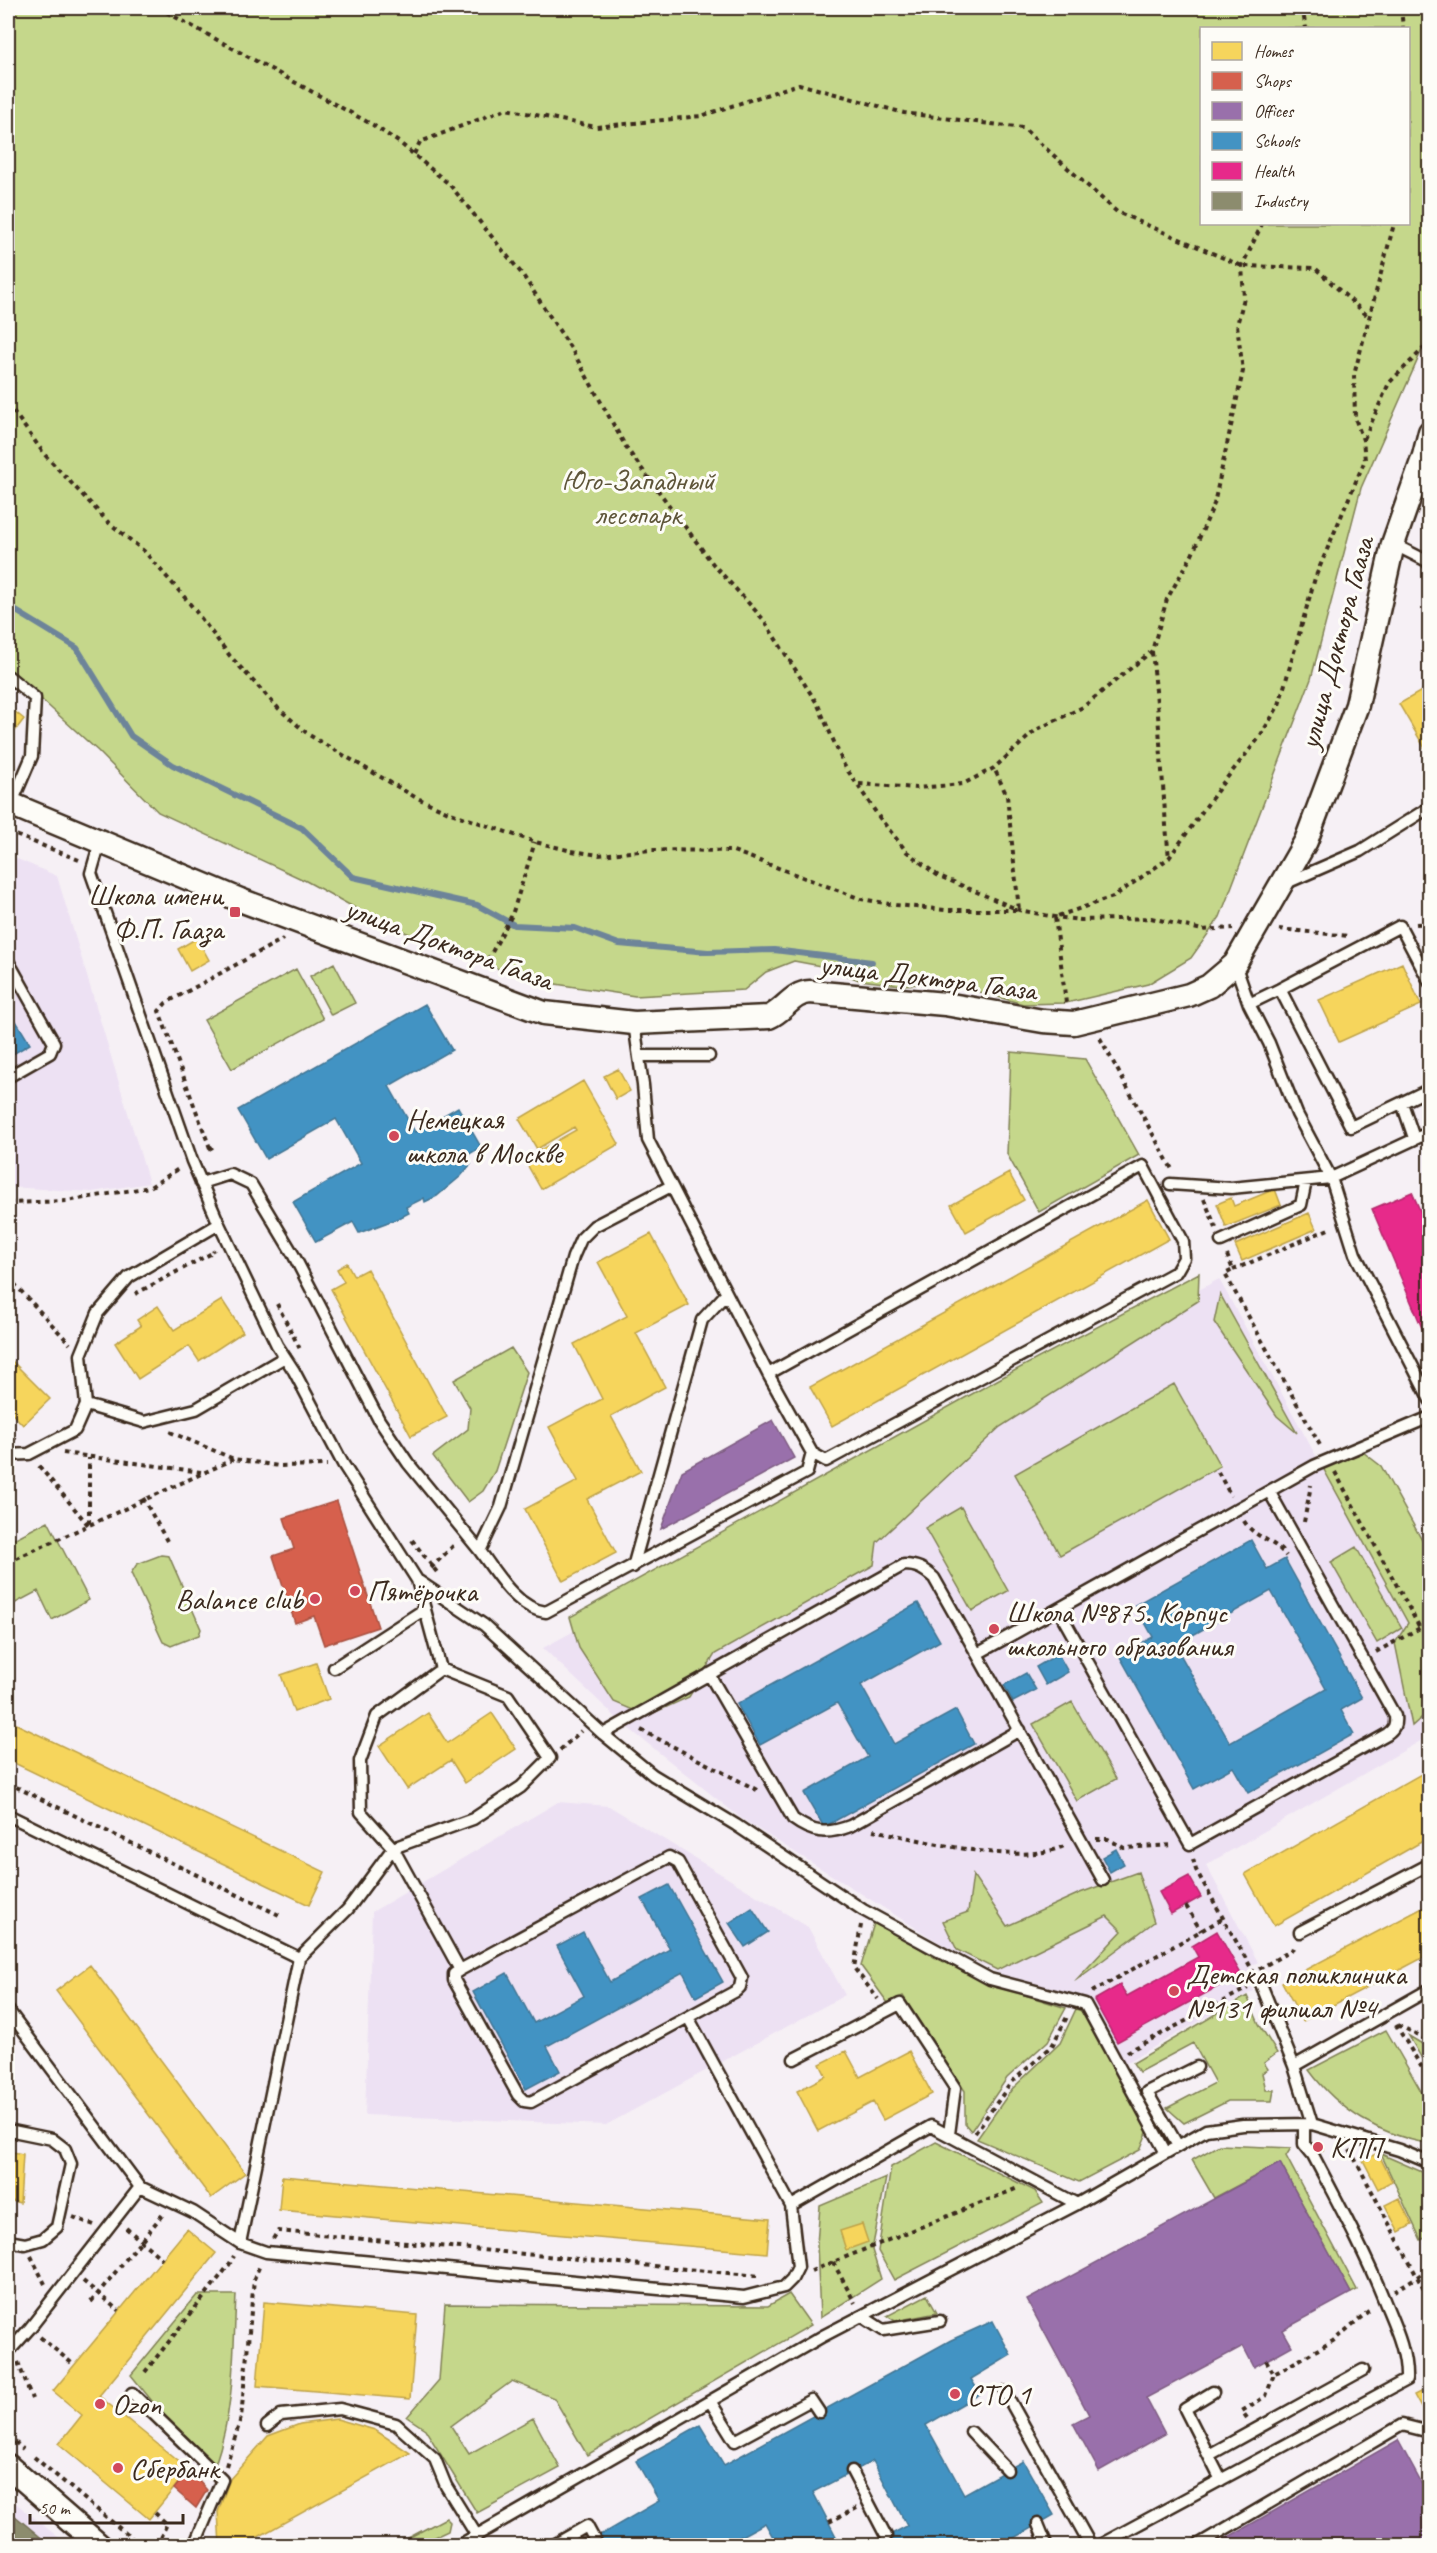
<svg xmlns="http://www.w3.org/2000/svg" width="1437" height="2553" viewBox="0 0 1437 2553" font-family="Caveat,sans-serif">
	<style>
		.built { fill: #ede1f3 }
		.green { fill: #c5d78b; stroke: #808054; stroke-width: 1.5; fill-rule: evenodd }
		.homes { fill: #f6d55c; stroke: #bea249; stroke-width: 1.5 }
		.shops { fill: #d6604d; stroke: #a8503f; stroke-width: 1.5 }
		.offices { fill: #9970ab; stroke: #7d5b81; stroke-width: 1.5 }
		.schools { fill: #4393c3; stroke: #417492; stroke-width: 1.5; fill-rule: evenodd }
		.health { fill: #e7298a; stroke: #b3296a; stroke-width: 1.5 }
		.industry { fill: #8c8c6e; stroke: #746f56; stroke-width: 1.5 }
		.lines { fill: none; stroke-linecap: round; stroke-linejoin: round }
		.stream { stroke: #6d8499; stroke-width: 6 }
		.service-casing { stroke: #3b2a1e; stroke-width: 15 }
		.minor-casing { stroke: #3b2a1e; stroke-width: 27 }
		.path { stroke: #3b2a1e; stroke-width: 4; stroke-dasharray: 4.5 4.5; stroke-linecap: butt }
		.service { stroke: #fdfcf7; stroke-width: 10 }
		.minor { stroke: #fdfcf7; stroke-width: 22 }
		.poi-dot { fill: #d1495b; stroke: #fdfcf7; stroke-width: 2 }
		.labels { text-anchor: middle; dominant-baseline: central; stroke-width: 6; stroke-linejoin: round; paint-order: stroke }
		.park-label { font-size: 30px; fill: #5e5539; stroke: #fdfcf7 }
		.street-label { font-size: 30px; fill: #3b2a1e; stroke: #fdfcf7 }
		.poi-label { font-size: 30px; fill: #3b2a1e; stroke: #fdfcf7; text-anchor: start }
	</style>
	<rect width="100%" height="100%" fill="#f6f0f5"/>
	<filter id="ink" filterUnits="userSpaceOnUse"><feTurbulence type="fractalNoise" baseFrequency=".0167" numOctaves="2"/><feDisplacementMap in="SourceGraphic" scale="12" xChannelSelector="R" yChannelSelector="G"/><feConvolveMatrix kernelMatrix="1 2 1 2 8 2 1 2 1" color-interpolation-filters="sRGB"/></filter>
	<g filter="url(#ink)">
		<path class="built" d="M8 855 57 876 149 1183 92 1192 8 1187Z
			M1219 1279 1429 1662V1736L1206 1865 1258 1962 1249 1967 1248 1981 1253 1991 1124 2064 1089 1999 1008 1978 943 1945 742 1819 622 1723 543 1648Z
			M558 1802 609 1806 808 1927 845 1995 606 2125 365 2115 372 1912Z
			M8 2497 68 2545H8Z"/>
		<path class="green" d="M8 8H1429V334L1361 488 1311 679 1220 917 1191 958 1148 984 1066 1003 1023 1004 948 983 901 985 859 980 826 967 794 961 766 972 744 990 635 996 549 983 474 962 377 920 306 881 158 812 98 751 8 669ZM1202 28H1408V224H1202Z
			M334 963 355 1003 331 1015 310 976Z
			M296 969 323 1019 232 1069 204 1020Z
			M1011 1052 1085 1059 1139 1155 1039 1212 1007 1154Z
			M1199 1273 1198 1301 1000 1427 877 1542 874 1565 715 1654 689 1697 647 1716 614 1702 579 1648 570 1617 999 1379Z
			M1220 1294 1297 1433 1277 1416 1214 1322Z
			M511 1348 527 1372 495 1471 483 1491 468 1502 433 1456 468 1429 470 1408 454 1380Z
			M1174 1384 1220 1466 1060 1555 1015 1474Z
			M1363 1452 1381 1466 1429 1553 1430 1616 1427 1618H1430L1429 1711 1412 1726 1395 1643 1408 1623 1323 1468Z
			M961 1507 1008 1591 972 1611 925 1528Z
			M48 1521 89 1600 52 1620 38 1591 8 1607V1542Z
			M1356 1547 1402 1628 1377 1643 1331 1562Z
			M161 1555 169 1556 201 1629 199 1635 171 1646 163 1642 131 1573 137 1564Z
			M1072 1702 1116 1779 1077 1801 1033 1724Z
			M1138 1872 1154 1922 1075 1981 1122 1931 1107 1916 997 1970 957 1950 943 1921 968 1912 973 1875 1007 1926 1080 1893Z
			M875 1920 934 1957 1000 1987 1066 2008 1048 2041 1007 2078 971 2131 965 2124V2091L903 1996 888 2003 861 1966Z
			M1247 1996 1259 2024 1277 2053 1264 2063 1268 2069 1262 2073 1266 2090H1274L1272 2101H1228L1184 2123 1167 2108 1215 2083 1193 2043 1139 2072 1133 2063Z
			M1076 2009 1085 2012 1148 2130 1140 2150 1079 2182 977 2139 1012 2089 1060 2043Z
			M1386 2030 1429 2105V2144C1379 2134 1340 2112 1309 2070Z
			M1409 2036 1429 2048V2071Z
			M936 2142 1035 2191 1043 2203 894 2280 878 2251 891 2167Z
			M1219 2145 1291 2148 1286 2156 1357 2290 1351 2293 1280 2163 1214 2198 1192 2160Z
			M1381 2154 1429 2175V2236L1421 2240Z
			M886 2178 872 2250 881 2279 820 2318 817 2244 820 2206Z
			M789 2294 811 2325 587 2455 554 2398 512 2381 451 2426 469 2454 533 2418 560 2468 477 2513 425 2429 407 2417 439 2380 445 2304 768 2306Z
			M197 2295H236C233 2357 235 2406 215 2465L164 2416 131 2375Z
			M927 2295 937 2313 895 2321 887 2316Z
			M446 2518 450 2522 448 2531 418 2545H395Z"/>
		<path class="homes" d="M1430 686V757L1399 704Z
			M8 706 24 719 8 740Z
			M197 938 209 960 190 971 178 949Z
			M1402 963 1421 1005 1339 1042 1319 1000Z
			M618 1069 630 1091 616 1099 604 1076Z
			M583 1081 619 1144 541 1189 524 1159 576 1130 574 1127 537 1149 519 1119Z
			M1009 1173 1024 1200 966 1232 951 1205Z
			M1275 1189 1281 1205 1226 1227 1217 1204 1231 1198 1234 1206Z
			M1148 1200 1169 1239 832 1426 810 1387Z
			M1309 1213 1316 1229 1242 1261 1235 1245Z
			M651 1234 689 1305 636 1333 665 1387 611 1416 641 1471 587 1499 616 1553 563 1581 525 1509 578 1481 549 1427 602 1399 574 1344 627 1316 598 1262Z
			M347 1263 354 1276 367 1269 447 1417 411 1436 331 1289 344 1282 337 1269Z
			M222 1300 243 1332 199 1361 189 1346 138 1379 115 1343 141 1326 137 1320 158 1306 174 1330Z
			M8 1357 50 1399 23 1425 8 1409Z
			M316 1663 329 1699 294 1712 281 1675Z
			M428 1713 447 1743 492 1713 516 1749 465 1783 451 1760 407 1789 379 1746Z
			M8 1720 325 1872 309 1905 8 1760Z
			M1430 1769V1837L1274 1926 1245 1874Z
			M1430 1904V1954L1303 2021 1282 1982Z
			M90 1965 245 2173 211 2198 56 1991Z
			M846 2051 860 2077 909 2051 932 2094 883 2120 873 2102 818 2131 797 2091 826 2076 820 2064Z
			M1312 2144 1324 2145 1323 2150H1312Z
			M8 2151 23 2154 20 2203 8 2200Z
			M1378 2153 1392 2181 1378 2189 1363 2160Z
			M282 2176 770 2219 767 2253 279 2210Z
			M1399 2198 1412 2225 1399 2232 1385 2205Z
			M862 2224 868 2242 846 2250 840 2231Z
			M187 2229 216 2253 99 2396 189 2470 149 2519 59 2444 82 2415 53 2391Z
			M264 2302 417 2315 410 2399 257 2386Z
			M1430 2387V2415L1426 2417 1414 2395Z
			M337 2419 375 2430 410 2453 242 2546H220L218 2512 230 2479 268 2436 300 2424Z"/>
		<path class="shops" d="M337 1501 378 1627 324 1645 314 1616 295 1623 273 1556 294 1549 284 1518Z
			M189 2470 207 2490 196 2508 174 2489Z"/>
		<path class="offices" d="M773 1420 794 1458 661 1529 682 1471Z
			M1280 2163 1351 2293 1283 2330 1292 2346 1254 2367 1243 2346 1146 2398 1165 2434 1099 2471 1073 2423 1089 2415 1027 2300Z
			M1398 2440 1430 2499V2546H1213Z"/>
		<path class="schools" d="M425 1004 452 1050 389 1086 415 1132 458 1107 481 1147 466 1156 471 1164 461 1176 437 1196 425 1202 424 1198 406 1207 409 1213 399 1218 359 1233 353 1222 316 1242 293 1202 361 1163 336 1119 266 1159 238 1110Z
			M16 1021 30 1044 8 1057V1026Z
			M1251 1540 1267 1569 1285 1559 1362 1698 1341 1710 1354 1734 1248 1793 1233 1767 1194 1789 1119 1655 1153 1637 1135 1605ZM1271 1591 1326 1689 1230 1743 1175 1645Z
			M918 1603 940 1641 861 1685 894 1744 956 1710 974 1744 824 1827 804 1793 868 1757 837 1703 760 1745 737 1704Z
			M1058 1654 1068 1672 1046 1685 1036 1667Z
			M1026 1673 1036 1690 1013 1702 1004 1685Z
			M1116 1849 1124 1864 1110 1872 1102 1857Z
			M669 1885 723 1982 696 1997 683 1972 547 2046 560 2071 526 2089 473 1992 507 1973 534 2023 584 1996 557 1946 583 1932 610 1982 670 1949 642 1899Z
			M752 1908 768 1932 745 1947 729 1923Z
			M993 2321 1011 2355 971 2379 980 2394 926 2425 964 2494 1023 2461 1054 2515 1000 2546H869L907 2526 873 2461 813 2492 841 2546H778L765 2523 723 2546H581L659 2501 636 2461 700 2425 724 2465 951 2340Z"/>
		<path class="health" d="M1412 1192 1430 1233V1347L1372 1209Z
			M1189 1876 1201 1897 1171 1914 1159 1892Z
			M1217 1931 1241 1974 1117 2042 1094 2000 1120 1985 1127 1996 1198 1957 1192 1946Z"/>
		<path class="industry" d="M8 2510 51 2546H20L8 2536Z"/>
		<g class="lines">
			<path class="stream" d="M8 606 77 648 131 736 173 765 302 828 353 877 477 905 514 925 575 928 619 944 708 952 774 950 872 962"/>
			<defs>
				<path id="service" d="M1393 544 1427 561 1430 566
					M8 676 35 698 32 756 11 805
					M1284 884 1360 851 1430 807
					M8 961 54 1043 50 1053 8 1077
					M1235 964 1249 1004 1269 1043 1297 1114 1331 1178 1430 1132
					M1430 983 1400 926 1280 989 1351 1127 1430 1089
					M1249 1004 1280 989
					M634 1023 643 1085 648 1140 768 1374 812 1453 826 1461 1176 1272 1184 1258 1183 1241 1143 1166 768 1374
					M639 1056H709
					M1402 1103 1414 1138
					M201 1183 230 1174 251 1184 293 1254 379 1420 408 1463 480 1551
					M1170 1184 1231 1188 1331 1178 1355 1254 1430 1400
					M671 1186 594 1226 581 1239 573 1257 501 1507 480 1551C496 1573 517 1609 546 1612L807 1472 812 1453
					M1221 1241 1301 1205 1306 1181
					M86 1405 144 1422 196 1409 285 1357
					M8 1455 29 1454 75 1430 86 1405 81 1355 98 1313 129 1277 219 1224
					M633 1567 702 1320 726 1294
					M417 1580 484 1625 603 1734 653 1775 736 1825 863 1910 990 1979 1085 2004 1166 2153
					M1058 1609 1314 1466 1430 1417
					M977 1654 1103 1880
					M334 1668 425 1609
					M441 1669 377 1716 360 1761 361 1812 393 1848 460 1970 669 1857 678 1862 742 1978 740 1987 736 1991 531 2102 524 2101 518 2095 454 1980V1974L460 1970
					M709 1674 793 1819C812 1833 827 1835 850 1826L1020 1730
					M603 1734 904 1565C917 1565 924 1569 934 1578L977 1654 1058 1609 1190 1844 1387 1734C1394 1729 1396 1725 1395 1716L1269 1491
					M8 1815 299 1958 348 1909 393 1848 473 1819 521 1787 550 1758 508 1696 441 1669 417 1580 343 1464 294 1371 277 1345 219 1224 192 1161 91 873 100 842
					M1300 1932 1430 1864
					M1261 1984 1294 2066 1312 2124
					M8 2010 140 2187
					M688 2017 791 2206
					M794 2059 900 2004 955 2088 949 2134
					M1294 2066 1430 1989
					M8 2130 52 2139 65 2149 71 2164 57 2227 43 2239 25 2244 8 2241
					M1178 2146 1147 2092 1197 2067
					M240 2243 266 2252 744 2297 784 2287 792 2279 798 2267 791 2206 931 2126 1077 2204
					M863 2317 883 2330 940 2321
					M8 2346 12 2348 30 2328 140 2187 193 2212 240 2243 299 1958
					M1005 2392 1091 2546
					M1213 2392 1185 2409 1221 2480
					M132 2393 222 2480 194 2546
					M710 2401 735 2441 811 2400 819 2412
					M267 2426 281 2415 340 2409 396 2424 435 2459 446 2486 477 2536
					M971 2432 1007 2470
					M1209 2455 1363 2370
					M852 2471 886 2536
					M1038 2524 1047 2546
					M8 2541 13 2546
					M458 2546 823 2336 1077 2204 1206 2130 1243 2125 1312 2124 1399 2150 1430 2163
					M552 2546 587 2526 594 2539
					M1098 2546 1406 2380C1407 2351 1395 2327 1384 2300 1364 2250 1338 2203 1313 2155L1304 2144V2125
					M1196 2546 1402 2425 1430 2432"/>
				<path id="minor" d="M8 803 240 900 544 1013 634 1023 769 1017C785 1010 792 993 810 992L945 1004 1043 1021 1074 1023 1189 995 1209 986 1235 964 1306 841 1357 705 1393 544 1424 456 1430 432
					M8 2466 100 2546"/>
			</defs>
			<use href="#service" class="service-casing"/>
			<use href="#minor" class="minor-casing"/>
			<path class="path" d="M159 8 373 125 400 143 450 185 522 274 572 350 627 449 713 564 763 619 818 705 844 765 879 817 907 852 937 875 1019 910 1055 917 1081 920 1151 918 1202 930 1233 928
				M1302 8 1306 28
				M1401 8 1403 28
				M414 154 420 142 506 109 596 127 701 116 799 84 904 113 1023 128 1117 212 1242 266 1315 268 1370 318
				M8 404 45 455 108 522 144 551 187 600 230 656 279 709 309 735 415 797 451 813 535 842 572 851 599 855 650 850 733 851 861 899 896 905 945 910H1019L1007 796 994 768
				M1364 439 1389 383 1425 347 1430 346
				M1152 652C1160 720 1162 789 1169 858
				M859 784 917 788 963 784 994 768 1036 730 1083 707 1152 651 1167 599 1192 555 1214 504 1243 371 1237 325 1244 298 1242 266 1262 224
				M8 832 79 860
				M1416 924 1430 923
				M1279 929 1349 936
				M486 968 485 965 512 915 535 842
				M1066 1003 1055 917 1113 897 1169 858 1222 784 1259 738 1279 705 1315 578 1365 460 1363 440 1355 418 1354 375 1394 224
				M1100 1038 1173 1171
				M210 1148 159 1011 166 1003 283 939
				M209 1149 216 1145
				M1204 1199 1216 1228
				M8 1203 67 1201 150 1187 180 1168
				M1227 1255 1233 1270 1225 1274 1321 1447
				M1233 1270 1331 1228
				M8 1277 70 1344
				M135 1294 214 1252 213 1250
				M277 1304 301 1351
				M8 1432 16 1440
				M170 1432 234 1459 279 1466 327 1465
				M63 1453 201 1472
				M39 1466 89 1526V1458
				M1218 1472 1231 1496
				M1335 1472 1420 1628 1430 1623
				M143 1498 167 1541
				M1244 1521C1254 1538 1275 1540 1286 1556
				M1304 1522 1311 1485
				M412 1540 439 1575
				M8 1562 234 1459
				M431 1568 455 1544
				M1376 1652 1420 1628
				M641 1730 757 1790
				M560 1750 581 1731
				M8 1783 281 1916
				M873 1830C923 1840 1021 1868 1066 1845
				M1096 1839H1108L1124 1848 1173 1845
				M1193 1859 1196 1870 1254 1973
				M1186 1906 1201 1931
				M861 1925 854 1968 878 1999
				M1259 1969 1292 1950 1294 1945
				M1092 1992 1222 1919
				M1396 2025 1430 2081
				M1398 2025 1430 2041
				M1127 2052 1248 1988
				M975 2133 1011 2083 1052 2046 1068 2015
				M1350 2150 1430 2301
				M73 2217 94 2225
				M126 2228 162 2259
				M273 2239 278 2231 760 2276
				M31 2256 45 2284
				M833 2262 855 2303
				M811 2271 1018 2188
				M83 2281 119 2311
				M1394 2291 1430 2269
				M91 2302 163 2214
				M40 2337 74 2365
				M1266 2360 1274 2374 1333 2341 1372 2308
				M18 2362 32 2399
				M145 2372 229 2265 234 2256
				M1247 2418 1242 2411 1266 2396 1274 2374
				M8 2436 23 2449
				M34 2457 141 2546
				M226 2466 241 2418 254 2279 260 2265
				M155 2513 167 2524 156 2546
				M829 2522 857 2508"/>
			<use href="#service" class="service"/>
			<use href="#minor" class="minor"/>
		</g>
	</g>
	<g class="poi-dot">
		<rect x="229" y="906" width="12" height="12" rx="3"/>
		<circle cx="394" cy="1136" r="6"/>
		<circle cx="355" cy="1591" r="6"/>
		<circle cx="315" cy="1599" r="6"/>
		<circle cx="994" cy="1629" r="6"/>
		<circle cx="1174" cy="1991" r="6"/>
		<circle cx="1318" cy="2147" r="6"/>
		<circle cx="955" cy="2394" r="6"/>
		<circle cx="100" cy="2404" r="6"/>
		<circle cx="118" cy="2468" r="6"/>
	</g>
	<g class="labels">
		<g class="park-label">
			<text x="638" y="480">Юго-Западный<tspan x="638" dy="34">лесопарк</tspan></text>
		</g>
		<g class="street-label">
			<text transform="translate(1336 643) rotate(-75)">улица Доктора Гааза</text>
			<text transform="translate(449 944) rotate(20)">улица Доктора Гааза</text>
			<text transform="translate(928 977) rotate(7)">улица Доктора Гааза</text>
		</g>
		<g class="poi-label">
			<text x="223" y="895" text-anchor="end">Школа имени<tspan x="223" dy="34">Ф.П. Гааза</tspan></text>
			<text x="406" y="1119">Немецкая<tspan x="406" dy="34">школа в Москве</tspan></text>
			<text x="367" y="1591">Пятёрочка</text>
			<text x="303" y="1599" text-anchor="end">Balance club</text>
			<text x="1006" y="1612">Школа №875. Корпус<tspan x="1006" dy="34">школьного образования</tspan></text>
			<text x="1186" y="1974">Детская поликлиника<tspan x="1186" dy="34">№131 филиал №4</tspan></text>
			<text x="1330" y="2147">КПП</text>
			<text x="967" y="2394">СТО 1</text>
			<text x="112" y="2404">Ozon</text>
			<text x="130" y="2468">Сбербанк</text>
		</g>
	</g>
	<rect width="1437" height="2553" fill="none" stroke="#fdfcf7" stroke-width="30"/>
	<rect x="15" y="15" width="1407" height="2523" fill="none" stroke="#3b2a1e" stroke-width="2" filter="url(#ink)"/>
	<rect x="1200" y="27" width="210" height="198" fill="#fdfcf7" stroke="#afa8a0" stroke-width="1.5"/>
	<rect x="1212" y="42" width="30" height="18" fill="#f6d55c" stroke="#afa8a0" stroke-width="1.5"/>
	<text x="1254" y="57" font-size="18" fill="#3b2a1e">Homes</text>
	<rect x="1212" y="72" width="30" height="18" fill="#d6604d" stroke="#afa8a0" stroke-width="1.5"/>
	<text x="1254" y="87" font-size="18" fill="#3b2a1e">Shops</text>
	<rect x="1212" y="102" width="30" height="18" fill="#9970ab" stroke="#afa8a0" stroke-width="1.5"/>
	<text x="1254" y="117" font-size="18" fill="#3b2a1e">Offices</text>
	<rect x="1212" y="132" width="30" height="18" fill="#4393c3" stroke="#afa8a0" stroke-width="1.5"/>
	<text x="1254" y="147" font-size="18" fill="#3b2a1e">Schools</text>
	<rect x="1212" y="162" width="30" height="18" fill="#e7298a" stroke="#afa8a0" stroke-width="1.5"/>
	<text x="1254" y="177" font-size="18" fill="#3b2a1e">Health</text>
	<rect x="1212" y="192" width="30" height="18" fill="#8c8c6e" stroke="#afa8a0" stroke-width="1.5"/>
	<text x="1254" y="207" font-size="18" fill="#3b2a1e">Industry</text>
	<path d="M30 2514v9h153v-9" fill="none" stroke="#3b2a1e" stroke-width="3"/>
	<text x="39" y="2514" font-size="18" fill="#3b2a1e" stroke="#fdfcf7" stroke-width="4.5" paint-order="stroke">50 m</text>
</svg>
